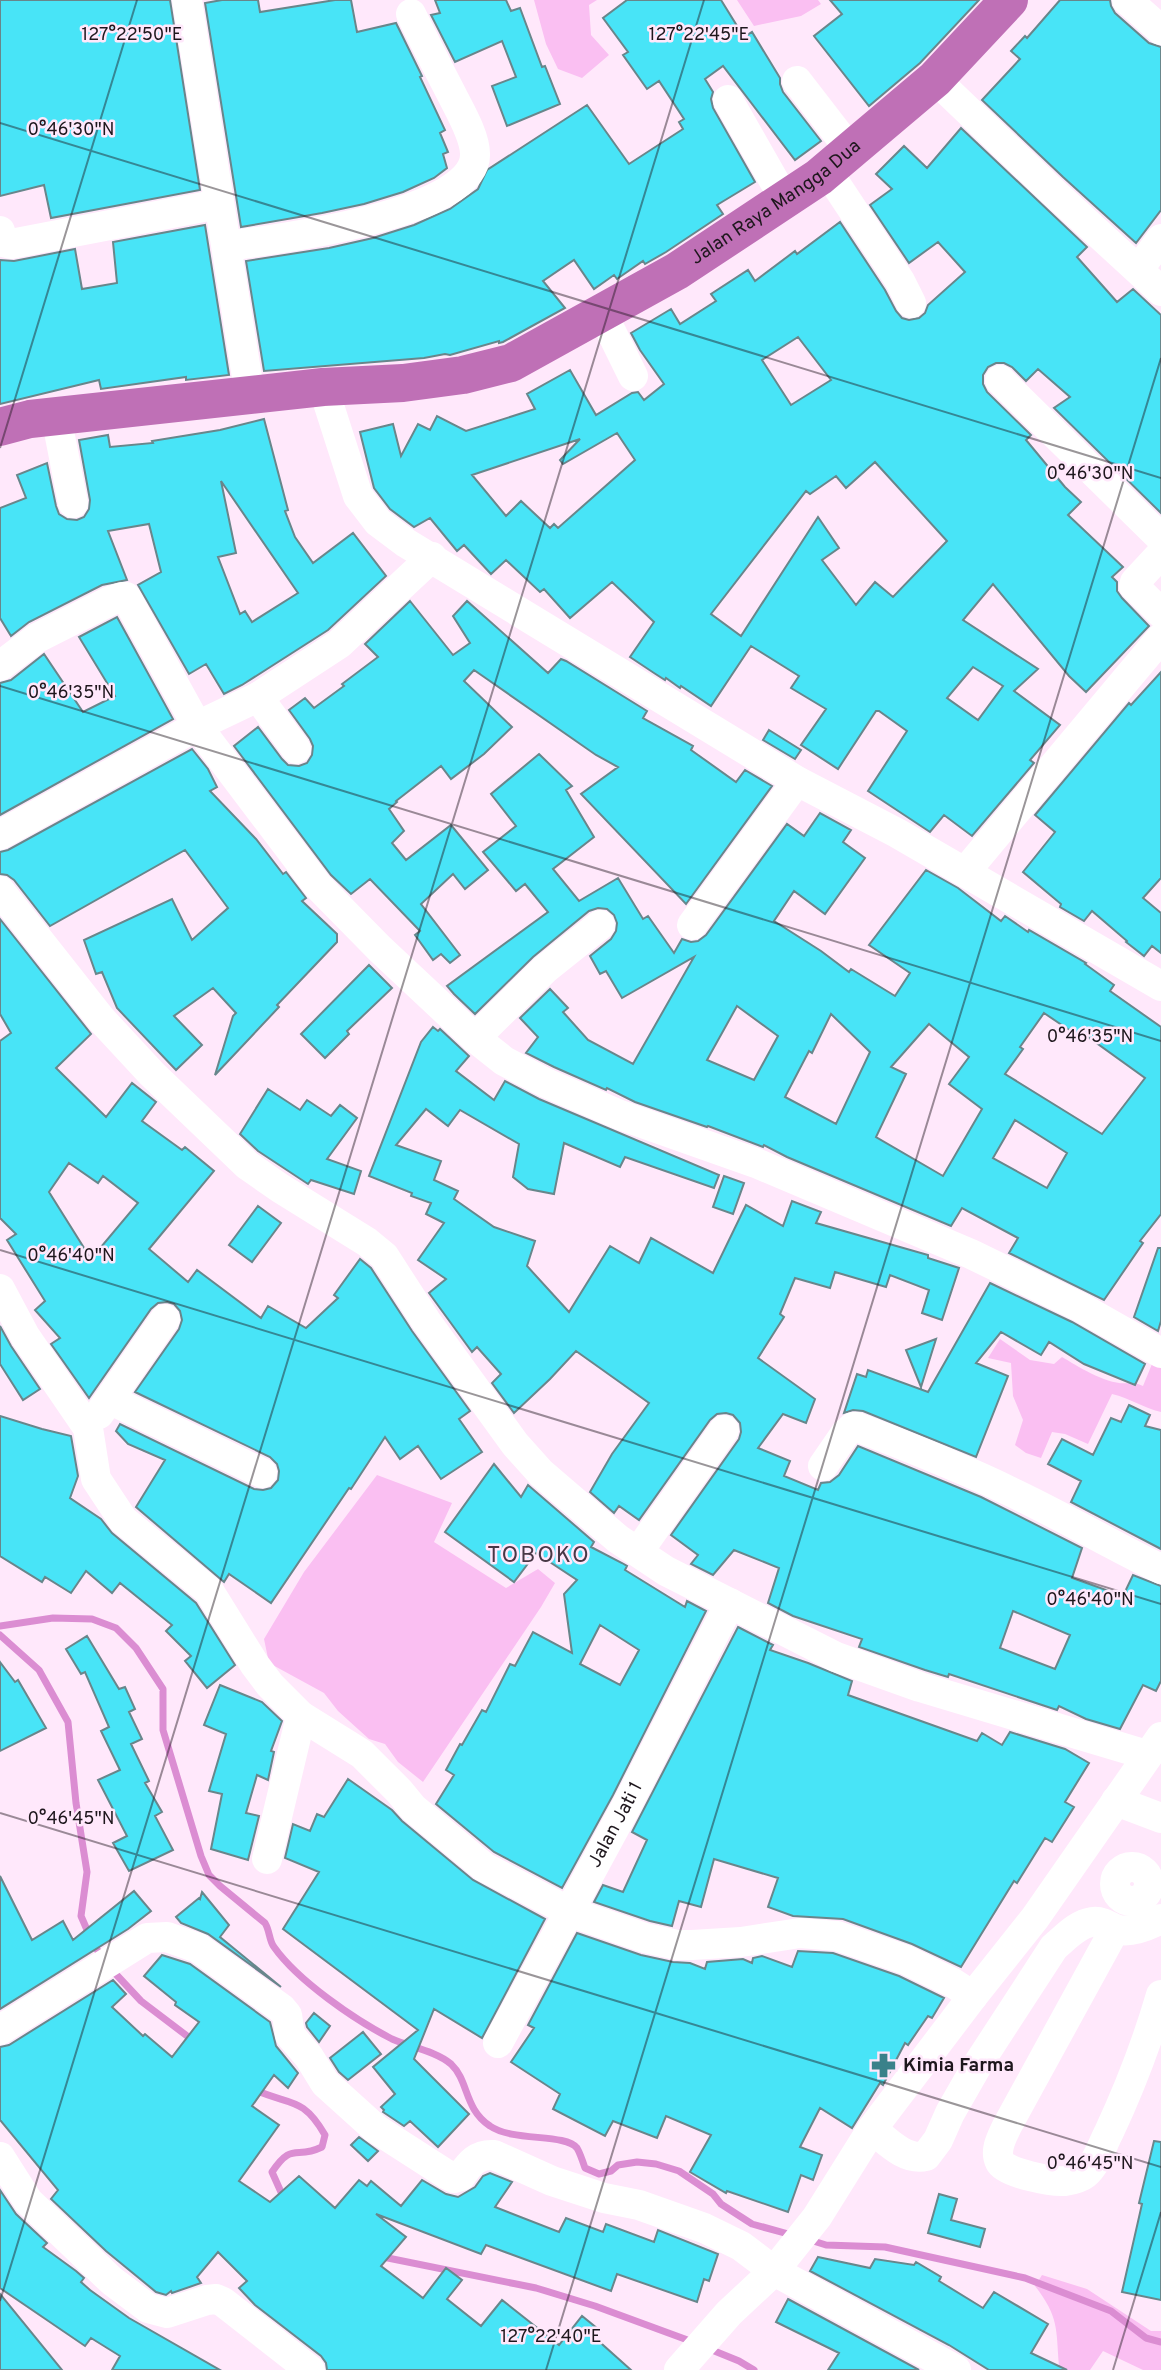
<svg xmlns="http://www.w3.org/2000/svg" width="1161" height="2370" viewBox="0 0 1161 2370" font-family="Overpass,sans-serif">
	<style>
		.green { fill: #fabff2 }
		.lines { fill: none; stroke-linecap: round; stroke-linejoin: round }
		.stream { stroke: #db8dd2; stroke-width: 7 }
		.building { fill: #48e4f7; stroke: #68868b; stroke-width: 2; fill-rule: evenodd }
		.minor { stroke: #fff; stroke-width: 30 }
		.highway { stroke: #bf70b6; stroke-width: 38 }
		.ticks { fill: none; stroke: #1e171d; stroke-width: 2; stroke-opacity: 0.45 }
		.labels { text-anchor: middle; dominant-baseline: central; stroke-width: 5; stroke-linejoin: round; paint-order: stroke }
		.street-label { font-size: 19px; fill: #1e171d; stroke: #ffe8fb }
		.poi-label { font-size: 19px; font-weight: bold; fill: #1e171d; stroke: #ffe8fb; text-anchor: start }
		.quarter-label { font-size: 23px; letter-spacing: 2px; fill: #483746; stroke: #ffe8fb }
		.ticks-label { font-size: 18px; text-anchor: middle; fill: #1e171d; stroke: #ffe8fb; stroke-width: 5; stroke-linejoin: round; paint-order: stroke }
	</style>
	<rect width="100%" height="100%" fill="#ffe8fb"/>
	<path class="green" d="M534 0H597L589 5 591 35 609 55 582 78 558 69 546 44Z
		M737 0H818L821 4 801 16 754 26Z
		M1000 1339 1030 1360 1054 1364 1062 1357C1079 1367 1113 1389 1133 1382L1143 1386 1152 1364 1161 1367V1412C1143 1408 1130 1398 1112 1394L1088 1444 1065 1434 1052 1432 1041 1458 1026 1453 1015 1445 1023 1420 1013 1396 1011 1363 988 1358Z
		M377 1475 452 1503 434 1542 506 1588 538 1569 555 1583 541 1607 423 1782 398 1762 385 1744 369 1739 338 1711 324 1693 269 1663 264 1639 304 1572Z
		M1042 2275 1087 2289 1151 2331H1161V2370H1143L1103 2351 1090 2370H1056L1059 2366C1056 2328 1059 2317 1035 2286Z"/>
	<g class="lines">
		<path class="stream" d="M0 1626 53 1618 92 1619 116 1628 136 1648 163 1689V1730L201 1856 209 1875 220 1886 265 1923C270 1931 269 1941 274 1947 298 1981 355 2020 392 2039 410 2047 436 2051 451 2064 469 2081 464 2109 490 2126 513 2142 565 2133 577 2148 580 2153 583 2162 585 2168L599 2174 611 2171 618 2165 637 2162 656 2164 679 2171 713 2194 721 2204 752 2224 792 2235
			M0 1635 39 1670 68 1722 76 1803 87 1872 81 1916 94 1946 103 1957
			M112 1970 141 2001 195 2042
			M253 2089C289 2106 302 2095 325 2135L322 2147C295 2160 293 2141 272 2172L285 2201
			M807 2239 826 2245 885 2247 1025 2278 1111 2311 1146 2338 1161 2342
			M378 2256 536 2288 595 2306 693 2342
			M707 2348 739 2361 754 2370"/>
	</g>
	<path class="building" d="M0 0H170L200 190 51 218 44 185 0 196Z
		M222 0H258L260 12 335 0H351L357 32 396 23 422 76 420 77 445 130 440 133 448 152 443 154 447 168 434 178 403 192 364 204 322 213 241 227 205 3Z
		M435 0H506L511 11 520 8 542 67 545 66 560 104 507 126 492 86 516 77 502 41 455 62 431 15 440 13Z
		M627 0H721L744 37 752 32 780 78V84L783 92 821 141 795 160 723 66 705 79 713 92 711 99 713 108 755 182 717 205 723 214 666 252 645 264 643 261 617 279 614 275 594 289 574 260 543 281 565 308 503 342 499 343V341L450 355 445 354 424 358 264 371 246 261 329 248 373 238 414 225 450 209 478 189 487 170 587 105 629 164 683 129 679 122 684 119 659 81 647 89 623 55 628 52 603 18Z
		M830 0H979L920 63 869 106 814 36 842 14Z
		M1060 0H1110L1111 6 1115 13 1149 43 1161 47V210L1136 243 1063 177 982 100 1020 59 1011 51 1025 36 1027 38Z
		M961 128 1087 247 1077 257 1117 302 1133 289 1161 315V513L1054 408 1070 397 1038 369 1026 381 1012 367 1004 363H996L988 367 983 375V384L987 392 1031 435 1026 440 1065 487 1081 502 1068 515 1123 567 1112 577 1117 582V591L1122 598 1149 626 1086 692 1069 676 993 584 963 620 1038 669 1014 691 1060 725 1030 760 1034 763 972 836 944 815 930 832 868 791 907 731 879 711H876L838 769 801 745 826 709 791 688 799 676 751 646 711 706 681 686 680 688 666 678 665 680 654 673 630 657 654 622 612 582 570 618 544 589 540 592 506 560 491 574 464 545 457 551 430 518 414 527 390 509 374 488 360 432 393 424 401 456 418 424 430 430 437 416 466 431 535 409 527 394 570 370 596 415 632 393 638 392 644 400 664 384 640 350 631 333 671 309 680 324 716 301 711 294 748 270 755 281 795 251 797 254 840 222 885 290 896 311 902 318 909 320 919 318 925 313 928 305 965 272 938 242 909 263 870 205 892 189 876 174 904 146 927 168ZM798 337 831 380 791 405 762 360ZM617 433 635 460 558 528 554 524 550 528 521 501 506 516 472 475 580 439 560 460 563 464ZM875 462 947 541 893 597 875 582 856 605 822 560 839 548 818 517 741 636 711 614 806 491 810 494 836 476 846 488ZM973 667 1003 686 978 720 947 698Z
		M205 225 229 375 186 380V377L101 389 99 380 0 404V260L14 261 75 249 82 289 117 283 113 242Z
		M264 419 288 510 285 511 295 537 313 563 353 533 386 576 328 630 242 685 224 694 206 664 189 674 138 585 161 572 149 524 108 531 127 580 102 585 29 622 11 636 0 618V508L26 498 17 475 47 463 56 506 59 514 67 519 77 520 84 517 89 509 90 500 79 440 108 435 110 447 153 443 152 441 220 430ZM221 481 298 593 252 622 245 611 240 614 218 557 236 553Z
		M410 601 453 655 470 643 453 616 467 601 548 673 561 659 566 661 647 711 643 718 693 746 691 750 736 782 745 770 772 786 686 904 581 794 618 767 596 755 474 670 464 681 512 727 484 754 451 779 441 766 396 801 397 802 389 809 404 831 392 843 406 860 451 825 488 870 465 889 453 874 421 904 460 955 450 963 441 954 433 960 415 935 420 931 370 879 351 894 331 875 234 746 258 727 282 759 288 765 299 766 307 763 312 755 313 746 310 739 289 710 305 698 314 708 344 686 342 684 378 657 365 644Z
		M117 617 173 719 0 815V683L11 680 44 654 83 712 115 696 79 637Z
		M1161 672V878L1143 898 1161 913V953L1152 946 1144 956 1126 942 1127 941 1092 911 1084 921 1060 907 1061 904 1023 872 1055 832 1035 815 1129 703 1131 705Z
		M769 730 801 750 795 759 763 740Z
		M192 749 208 769 217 787 210 791 256 839 283 874 286 872 306 898 302 901 337 934V942L277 1005 279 1007 215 1075 233 1016 236 1013 213 988 174 1016 202 1045 176 1070 117 1008 102 972 96 974 84 940 172 899 192 940 228 908 185 850 50 926 14 880 7 875 0 874V852L8 850Z
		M539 754 572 786 566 790 594 837 553 869 579 901 618 878 643 919 648 916 674 953 682 939 691 942 698 941 706 935 787 824 804 836 820 813 851 830 843 842 865 858 825 914 794 891 774 921 821 951 849 972 851 969 895 996 910 973 869 945 926 870 958 888 1001 921 1005 916 1028 932 1029 930 1086 963 1085 964 1114 985 1110 991 1161 1027V1214L1140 1241 1143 1243 1104 1300 1009 1253 1018 1238 962 1208 951 1226 787 1157 764 1145 763 1147 708 1126 707 1127 635 1102 607 1088 606 1090 554 1067 526 1053 538 1037 520 1018 550 989 568 1008 563 1012 588 1040 633 1064 694 957 622 998 606 971 600 974 590 956 611 939 616 931 617 923 614 915 607 909 598 908 589 911 533 957 475 1014 454 994 447 986 548 912 525 884 516 891 483 852 516 826 491 794ZM737 1006 778 1036 754 1080 707 1060ZM1044 1013 1078 1036 1081 1032 1145 1078 1102 1134 1005 1074 1023 1049 1020 1047ZM831 1014 870 1052 836 1124 785 1097 809 1051 812 1053ZM929 1024 969 1057 949 1084 982 1109 943 1176 876 1137 906 1074 891 1067ZM1015 1120 1067 1153 1047 1188 993 1158Z
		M0 919 91 1034 56 1068 106 1117 132 1083 156 1102 142 1121 182 1150 185 1147 214 1171 149 1249 188 1282 197 1270 261 1318 268 1306 306 1328 338 1298 334 1295 360 1259 371 1268 412 1331 470 1411 459 1419 482 1452 441 1479 418 1446 400 1459 385 1437 351 1489 349 1488 271 1603 229 1574 224 1582 136 1507 165 1460 128 1444 116 1431 120 1424 254 1489 263 1490 271 1488 278 1480 279 1471 277 1464 270 1457 135 1392 179 1329 182 1320 180 1311 174 1304 167 1302 158 1303 151 1309 89 1398 51 1344 60 1338 35 1310 45 1301 7 1240 16 1234 0 1218V1041L11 1033 0 1014ZM69 1163 98 1183 103 1176 138 1203 91 1259 49 1192Z
		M369 965 392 988 347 1031 349 1034 325 1058 301 1034Z
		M433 1027 438 1031 440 1029 469 1056 456 1071 494 1100 505 1081 539 1099 719 1175 714 1188 625 1157 620 1167 564 1143 554 1194 528 1189 513 1177 519 1144 460 1110 448 1126 426 1109 396 1145 441 1161 434 1180 458 1191 454 1199 494 1227 535 1241 527 1266 569 1312 610 1246 639 1263 651 1238 713 1273 746 1205 783 1226 792 1201 821 1212 816 1223 928 1255V1258L959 1268 942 1320 922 1313 929 1290 890 1275 886 1287 835 1272 830 1288 795 1278 780 1314 784 1317 758 1358 815 1399 806 1423 783 1414 758 1448 790 1461 784 1476 818 1490 821 1483 830 1482 839 1475 858 1446 981 1497 1082 1548 1072 1578 1123 1596 1133 1575 1161 1586V1681L1156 1691 1143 1685 1120 1729 1086 1719 1059 1706 1057 1710 949 1674 948 1677 925 1670 859 1647 862 1639 793 1616 768 1603 779 1568 734 1550 713 1575 691 1564 698 1555 671 1535 739 1439 741 1432 740 1423 733 1415 726 1413 717 1414 710 1420 639 1520 619 1506 614 1513 590 1492 612 1454 649 1403 576 1351 550 1379 514 1413 492 1383 501 1374 477 1347 472 1352 429 1293 446 1279 418 1260 444 1223 426 1214 431 1203 411 1196 412 1193 369 1176 421 1042ZM1013 1611 1070 1635 1055 1669 1000 1648Z
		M268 1089 300 1110 307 1100 331 1116 340 1105 357 1118 327 1159 361 1171 354 1194 311 1180 308 1184 258 1151 240 1134Z
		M724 1176 744 1183 733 1214 713 1207Z
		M258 1206 281 1223 252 1262 229 1245Z
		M1158 1248H1161V1321L1158 1331 1134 1317Z
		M990 1283 1072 1322 1145 1364 1135 1385 1084 1364 1049 1342 1041 1355 1001 1332 976 1363 1008 1376 976 1457 863 1411 853 1410 844 1413 857 1374 866 1377 868 1370 928 1392Z
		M0 1326 11 1346 40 1389 23 1400 0 1364Z
		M936 1339 921 1387 906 1350Z
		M1129 1405 1150 1415 1145 1426 1161 1430V1549L1071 1502 1081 1481 1048 1464 1062 1439 1093 1455 1111 1418 1121 1422Z
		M0 1416 42 1429 71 1436 78 1476 70 1498 101 1519 112 1533 196 1603 235 1665 207 1688 185 1661 191 1656 166 1631 172 1625 120 1583 112 1593 86 1571 71 1593 45 1577 42 1582 0 1556Z
		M494 1464 521 1497 528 1485 594 1542 591 1547 622 1563 627 1566 625 1570 685 1607 687 1601 706 1611 613 1795 562 1888 494 1852 436 1804 454 1775 446 1770 460 1744 462 1745 482 1710 486 1712 510 1664 515 1666 533 1632 572 1653 564 1594 577 1580 536 1553 514 1582 445 1532ZM600 1625 639 1650 620 1685 580 1664Z
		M738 1627 773 1645 770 1650 808 1663 852 1681 848 1695 977 1741 982 1733 1002 1745 1010 1732 1065 1749 1089 1763 1065 1802 1074 1807 1052 1842 1045 1838 1017 1883 1014 1881 961 1967 912 1944 843 1919 793 1916 768 1907 778 1878 714 1859 701 1907 679 1901 672 1926 650 1921 594 1902 603 1885 623 1892 647 1840 632 1832Z
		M87 1636 119 1689 125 1687 135 1709 129 1712 142 1739 131 1744 149 1781 145 1783 162 1812 155 1816 173 1850 129 1871 113 1843 127 1836 98 1780 120 1770 101 1731 109 1727 85 1672 81 1674 66 1649Z
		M0 1662 15 1682 18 1680 46 1728 0 1751Z
		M220 1685 262 1702 282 1721 271 1751 274 1752 268 1780 257 1775 246 1813 259 1816 248 1860 211 1849 222 1794 209 1791 226 1734 204 1725Z
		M348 1779 392 1810 402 1821 473 1880 545 1919 482 2038 434 2009 414 2059 469 2114 438 2147 410 2121 404 2126 383 2112 384 2110 381 2107 395 2094 373 2067 418 2030 283 1929 319 1872 285 1858 293 1824 310 1831 317 1814 324 1817Z
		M0 1876 32 1940 63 1921 73 1940 134 1891 151 1911 128 1929 0 2009Z
		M202 1892 229 1925 220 1937 281 1987 208 1934 181 1923 176 1917 199 1898 200 1899Z
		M577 1933 641 1955 673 1962 690 1963 705 1969 707 1962 743 1959 752 1963 753 1958 762 1956 792 1967 798 1951 833 1953 899 1976 944 1998 932 2018 928 2016 908 2045 905 2043 883 2085 880 2083 852 2128 820 2108 800 2147 822 2155 813 2180 801 2175 788 2212 727 2191 726 2193 690 2172 711 2135 666 2116 657 2138 613 2121 605 2136 553 2109 560 2094 511 2062 534 2028 528 2025Z
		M162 1955 190 1964 270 2022 276 2046 298 2073 288 2088 274 2075 252 2106 279 2125 239 2181 270 2202 299 2176 335 2208 359 2180 367 2186 371 2181 401 2206 422 2180 446 2194 458 2197 475 2187 483 2176 490 2173 512 2182 495 2207 559 2232 566 2218 603 2232 606 2224 654 2242 658 2230 718 2254 709 2281 704 2279 697 2302 617 2274 611 2291 486 2245 481 2254 376 2214 406 2237 381 2266 423 2298 446 2268 462 2280 447 2299 481 2326 502 2300 559 2345 582 2316 598 2329 593 2336 631 2370H327L326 2363 321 2356 255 2305 239 2288 247 2281 218 2252 197 2277 201 2283 172 2293 171 2291 166 2295 156 2292 106 2251 51 2199 58 2190 0 2120V2047L9 2045 113 1980 126 1994 112 2007 143 2036 145 2034 172 2057 199 2022 175 2005 176 2002 144 1976Z
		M314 2013 330 2026 319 2042 307 2027 306 2023Z
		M363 2032 381 2054 348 2080 339 2072 330 2058Z
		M359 2137 378 2151 368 2161 351 2145Z
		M1154 2141 1161 2142V2300L1122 2292 1142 2204 1139 2203Z
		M0 2190 16 2214 47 2243 43 2247 76 2271 84 2278 81 2282 90 2290 129 2318 220 2370H112L120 2356 91 2338 85 2346 0 2288Z
		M939 2194 957 2199 951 2220 985 2229 980 2247 928 2233Z
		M818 2257 870 2268 875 2259 914 2265 916 2262 941 2277 939 2281 983 2308 994 2292 1048 2324 1031 2353 1067 2370H989L949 2345 810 2271Z
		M0 2294 62 2370H0Z
		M788 2299 919 2370H828L839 2353 776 2322Z"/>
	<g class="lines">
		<g class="minor">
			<path d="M187 0 250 396"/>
			<path d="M1127 0 1161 30"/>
			<path d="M935 79 1051 190 1161 291"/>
			<path d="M797 81 851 151"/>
			<path d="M728 100 785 200"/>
			<path d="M827 171 900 281 911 303"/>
			<path d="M0 231 3 242 11 244 219 204"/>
			<path d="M227 246C272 240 477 215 475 154 475 136 460 111 452 95 438 68 424 41 411 14"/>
			<path d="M1139 269 1161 239"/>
			<path d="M602 313 633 376"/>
			<path d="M1000 380 1161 538"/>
			<path d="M323 387 358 496 378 522 406 543 797 781 897 833 1161 986"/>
			<path d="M56 416 73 503"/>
			<path d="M1161 554 1135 582 1134 586 1161 613"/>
			<path d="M0 666 37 638 110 601 122 597H126L197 726 318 886 380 949 475 1038 504 1061 546 1083 620 1115 756 1163 971 1254 1080 1307 1161 1353"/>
			<path d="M258 697 296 749"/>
			<path d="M0 835 197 726 258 697 339 644 432 557"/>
			<path d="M965 872 1161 638"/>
			<path d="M0 891 101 1019 152 1074 247 1165 280 1188 367 1242 384 1256 426 1321 515 1444 541 1473 618 1539 666 1571 836 1657 920 1687 1147 1755"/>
			<path d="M692 925 797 781"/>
			<path d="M475 1038 545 969 600 925"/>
			<path d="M0 1289 25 1336 88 1428 96 1479 123 1520 209 1591 255 1665 270 1685 301 1716 362 1754 399 1791 413 1808 484 1867 570 1912 645 1938 677 1945H692L741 1942 800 1933 837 1936 906 1960 953 1983 973 1996"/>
			<path d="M111 1400 262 1473"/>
			<path d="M99 1414 165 1319"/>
			<path d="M823 1466 845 1434 853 1427H857C908 1447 958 1466 1007 1490 1059 1514 1109 1544 1161 1569"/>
			<path d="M638 1552 724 1430"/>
			<path d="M1116 1801 1161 1818"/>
			<path d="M267 1859 301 1716"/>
			<circle cx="1132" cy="1884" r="17"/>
			<path d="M1115 1929 1007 2126C1002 2137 994 2150 1000 2162 1005 2173 1052 2182 1065 2181 1071 2180 1080 2178 1085 2174 1097 2164 1102 2145 1109 2132 1130 2087 1147 2043 1161 1995"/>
			<path d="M0 2030 147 1938 167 1937 198 1948 282 2009 287 2015 290 2035 309 2057 325 2083 376 2129 446 2174 454 2178 461 2176C470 2163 477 2154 494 2155L552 2181 604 2198 639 2205 704 2228 741 2246 774 2271 956 2370"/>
			<path id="s1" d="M498 2043 628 1803 730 1603"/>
			<path d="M872 2129C887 2141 905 2161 926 2156L938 2140 950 2113 978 2064 1054 1947C1065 1938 1077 1924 1092 1922 1100 1921 1106 1924 1113 1928 1128 1935 1148 1926 1161 1919"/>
			<path d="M0 2157 28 2201 112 2281 148 2308 167 2313 207 2300 216 2299 223 2302 310 2370"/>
			<path d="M679 2370 729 2313 774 2271 817 2217 872 2129 973 1996 1035 1918 1161 1737"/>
		</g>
		<path class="highway" id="s2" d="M0 427 30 419 323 387 403 383 463 375 511 363 677 271 819 177 935 79 1009 0"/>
	</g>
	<path class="ticks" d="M0 123 1161 478M0 448 137 0M0 686 1161 1041M0 1250 1161 1604M0 1813 1161 2167M0 2301 704 0M546 2370 1161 358M1113 2370 1161 2212"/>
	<defs>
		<symbol id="pharmacy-bare" viewBox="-9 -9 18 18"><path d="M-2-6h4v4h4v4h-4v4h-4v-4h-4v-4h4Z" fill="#3a818a" stroke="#ffe8fb" stroke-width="2.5" paint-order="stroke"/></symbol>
	</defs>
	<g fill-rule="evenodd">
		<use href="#pharmacy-bare" x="866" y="2048" width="35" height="35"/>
	</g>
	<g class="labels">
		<g class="street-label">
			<text stroke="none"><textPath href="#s2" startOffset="826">Jalan Raya Mangga Dua</textPath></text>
			<text stroke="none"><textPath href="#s1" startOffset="248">Jalan Jati 1</textPath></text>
		</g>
		<g class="poi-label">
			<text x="903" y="2066">Kimia Farma</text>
		</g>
		<g class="quarter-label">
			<text x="539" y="1556">TOBOKO</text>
		</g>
	</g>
	<g class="ticks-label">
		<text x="132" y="40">127°22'50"E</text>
		<text x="699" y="40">127°22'45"E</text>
		<text x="71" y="135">0°46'30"N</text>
		<text x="1090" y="479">0°46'30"N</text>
		<text x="71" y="698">0°46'35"N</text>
		<text x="1090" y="1042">0°46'35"N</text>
		<text x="71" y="1261">0°46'40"N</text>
		<text x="1090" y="1605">0°46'40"N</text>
		<text x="71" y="1824">0°46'45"N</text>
		<text x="1090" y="2169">0°46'45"N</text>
		<text x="551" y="2342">127°22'40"E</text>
	</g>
</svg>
